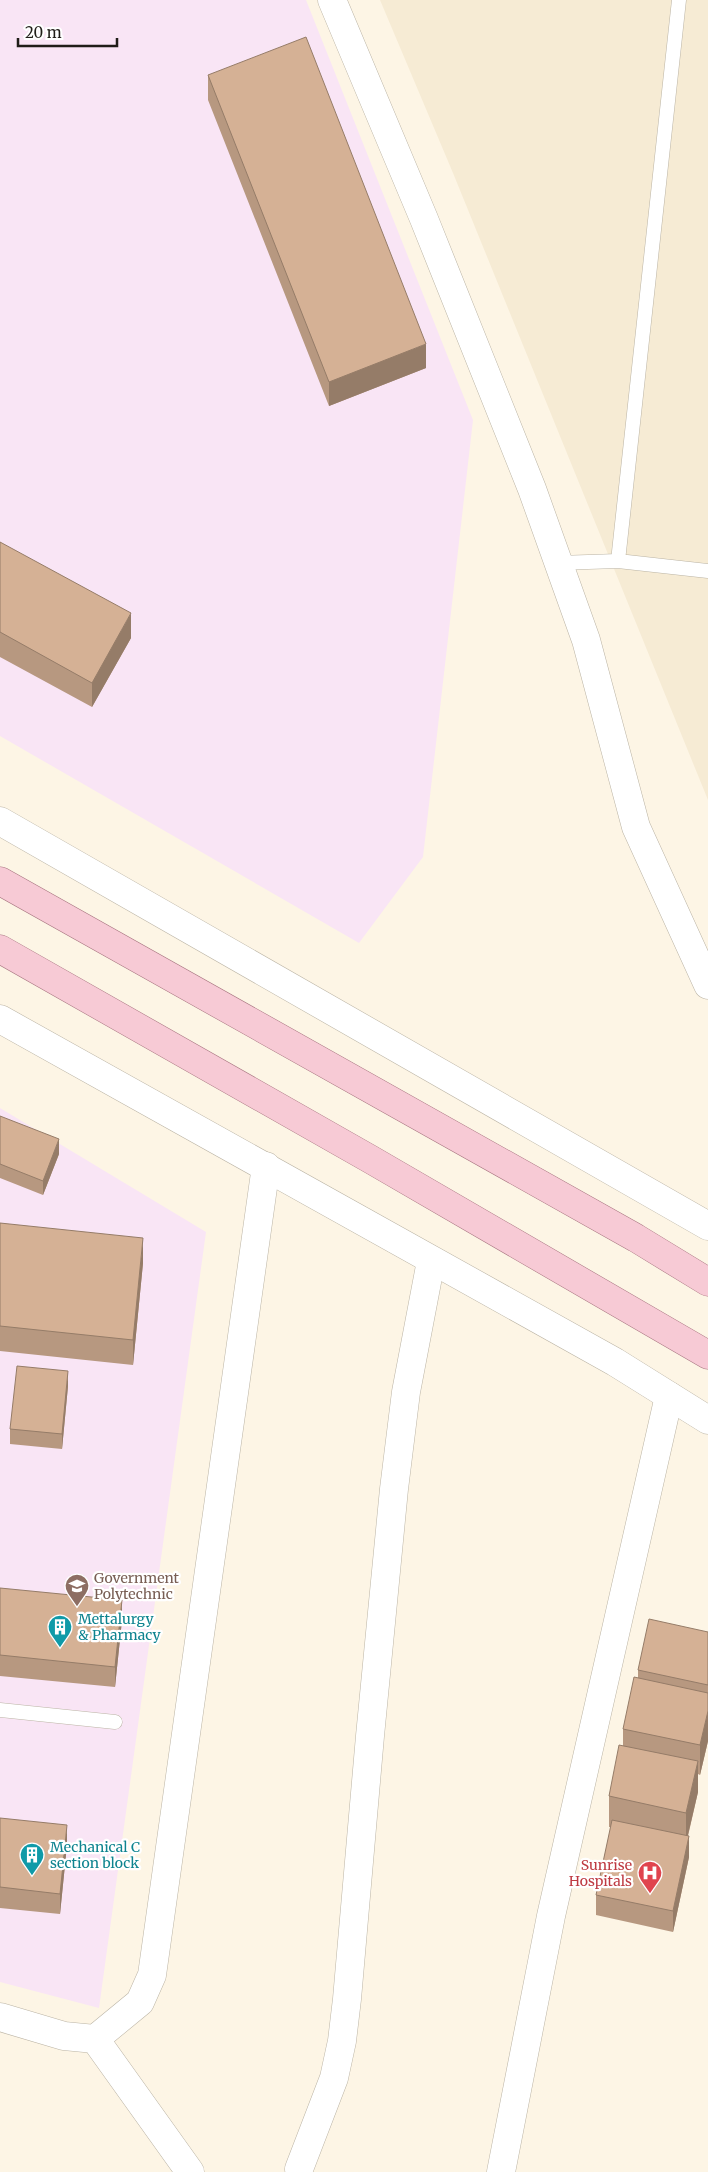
<svg xmlns="http://www.w3.org/2000/svg" width="708" height="2172" viewBox="0 0 708 2172" font-family="Merriweather,serif">
	<style>
		.built { fill: #f6ebd4 }
		.education { fill: #f9e5f5 }
		.lines { fill: none; stroke-linecap: round; stroke-linejoin: round }
		.service-casing { stroke: #bbb4a5; stroke-width: 15 }
		.minor-casing { stroke: #bbb4a5; stroke-width: 29 }
		.tertiary-casing { stroke: #bbb4a5; stroke-width: 29 }
		.primary-casing { stroke: #a87681; stroke-width: 29 }
		.service { stroke: #fff; stroke-width: 14 }
		.minor { stroke: #fff; stroke-width: 28 }
		.tertiary { stroke: #fff; stroke-width: 28 }
		.primary { stroke: #f7cad5; stroke-width: 28 }
		.wall { fill: #b79880 }
		.shaded-wall { fill: #957c68 }
		.building { fill: #d5b195; stroke: #957c68 }
		.labels { text-anchor: middle; dominant-baseline: central; stroke-width: 4.5; stroke-linejoin: round; paint-order: stroke }
		.education-label { font-size: 14px; fill: #785e54; stroke: #fff; text-anchor: start }
		.culture-label { font-size: 14px; fill: #0d838f; stroke: #fff; text-anchor: start }
		.health-label { font-size: 14px; fill: #be3a42; stroke: #fff; text-anchor: end }
	</style>
	<rect width="100%" height="100%" fill="#fdf5e5"/>
	<path class="built" d="M380 0H708V800L453 173Z"/>
	<path class="education" d="M0 0H306L473 420 423 857 359 943 0 736Z
		M0 1108 206 1232 99 2008 0 1982Z"/>
	<g class="lines">
		<defs>
			<path id="service" d="M618 561 679 0
				M558 563 618 561 708 571
				M0 1710 115 1722"/>
			<path id="minor" d="M332 0 424 219 532 489 586 640 636 827 708 985
				M0 2017 64 2036 95 2039 140 2002 152 1975 266 1166
				M95 2039 190 2172
				M299 2169 334 2078 342 2041 347 1999 370 1736 394 1489 406 1392 431 1261
				M501 2172 551 1916 669 1396"/>
			<path id="tertiary" d="M0 821 708 1226
				M0 1019 615 1362 708 1420"/>
			<path id="primary" d="M0 881 636 1238 708 1282
				M0 949 370 1159 708 1355"/>
		</defs>
		<use href="#service" class="service-casing"/>
		<use href="#minor" class="minor-casing"/>
		<use href="#tertiary" class="tertiary-casing"/>
		<use href="#primary" class="primary-casing"/>
		<use href="#service" class="service"/>
		<use href="#minor" class="minor"/>
		<use href="#tertiary" class="tertiary"/>
		<use href="#primary" class="primary"/>
	</g>
	<path class="wall" d="M208 75 426 368 329 406 208 100Z
		M0 542 131 638 92 707 0 657Z
		M0 1116 59 1154 43 1195 0 1178Z
		M0 1223 143 1263 133 1365 0 1351Z
		M68 1386 62 1449 10 1444V1429Z
		M0 1588 122 1620 115 1687 0 1676Z
		M708 1632V1741L700 1775 698 1774V1792L688 1836 689 1857 673 1932 596 1915V1895L611 1827H609V1796L623 1746V1729L638 1678V1670Z
		M0 1818 67 1845 60 1914 0 1908Z"/>
	<path class="shaded-wall" d="M426 344V368L329 406V382Z
		M131 613V638L92 707V683Z
		M59 1139V1154L43 1195V1181Z
		M143 1238V1263L133 1365V1340Z
		M68 1371V1386L62 1449V1434Z
		M122 1600V1620L115 1687V1667Z
		M708 1711V1741L700 1775V1745Z
		M698 1761V1792L686 1843V1813Z
		M67 1825V1845L60 1914V1894Z
		M689 1836V1857L673 1932V1911Z"/>
	<path class="building" d="M306 37 426 344 329 382 208 75Z
		M0 542 131 613 92 683 0 632Z
		M0 1116 59 1139 43 1181 0 1164Z
		M0 1223 143 1238 133 1340 0 1326Z
		M17 1366 68 1371 62 1434 10 1429Z
		M0 1588 122 1600 115 1667 0 1655Z
		M649 1619 708 1632V1685L638 1670Z
		M634 1677 708 1693V1711L700 1745 623 1729Z
		M619 1745 698 1761 686 1813 609 1796Z
		M0 1818 67 1825 60 1894 0 1887Z
		M612 1820 689 1836 673 1911 596 1895Z"/>
	<defs>
		<symbol id="university-pin" viewBox="-11 -11 22 30"><path d="M0 17L-7.5 6A9.5 9.5 0 1 1 7.5 6Z" fill="#8d6e63" stroke="#fff"/><path d="M0-5L7-2L0 1L-7-2ZM-4 1L0 2.5L4 1V4Q0 6-4 4Z" fill="#fff"/></symbol>
		<symbol id="building-pin" viewBox="-11 -11 22 30"><path d="M0 17L-7.5 6A9.5 9.5 0 1 1 7.5 6Z" fill="#0f9aa8" stroke="#fff"/><path d="M-4-6H4V6H1V3H-1V6H-4ZM-2.5-4.3h1.7v1.8h-1.7ZM.8-4.3h1.7v1.8H.8ZM-2.5-1h1.7V.8h-1.7ZM.8-1h1.7V.8H.8Z" fill="#fff"/></symbol>
		<symbol id="hospital-pin" viewBox="-11 -11 22 30"><path d="M0 17L-7.5 6A9.5 9.5 0 1 1 7.5 6Z" fill="#e0444e" stroke="#fff"/><path d="M-5-5h3v3.5h4V-5h3V5h-3V1.5h-4V5h-3Z" fill="#fff"/></symbol>
	</defs>
	<g fill-rule="evenodd">
		<use href="#university-pin" x="63" y="1572" width="28" height="38"/>
		<use href="#building-pin" x="46" y="1613" width="28" height="38"/>
		<use href="#building-pin" x="18" y="1841" width="28" height="38"/>
		<use href="#hospital-pin" x="636" y="1859" width="28" height="38"/>
	</g>
	<g class="labels">
		<g class="education-label">
			<text x="94" y="1578">Government<tspan x="94" dy="16">Polytechnic</tspan></text>
		</g>
		<g class="culture-label">
			<text x="78" y="1619">Mettalurgy<tspan x="78" dy="16">&amp; Pharmacy</tspan></text>
			<text x="50" y="1847">Mechanical C<tspan x="50" dy="16">section block</tspan></text>
		</g>
		<g class="health-label">
			<text x="632" y="1865">Sunrise<tspan x="632" dy="16">Hospitals</tspan></text>
		</g>
	</g>
	<path d="M18 38v8h99v-8" fill="none" stroke="#201d18" stroke-width="2.5"/>
	<text x="25" y="38" font-size="15" fill="#201d18" stroke="#ffffff" stroke-width="4" paint-order="stroke">20 m</text>
</svg>
